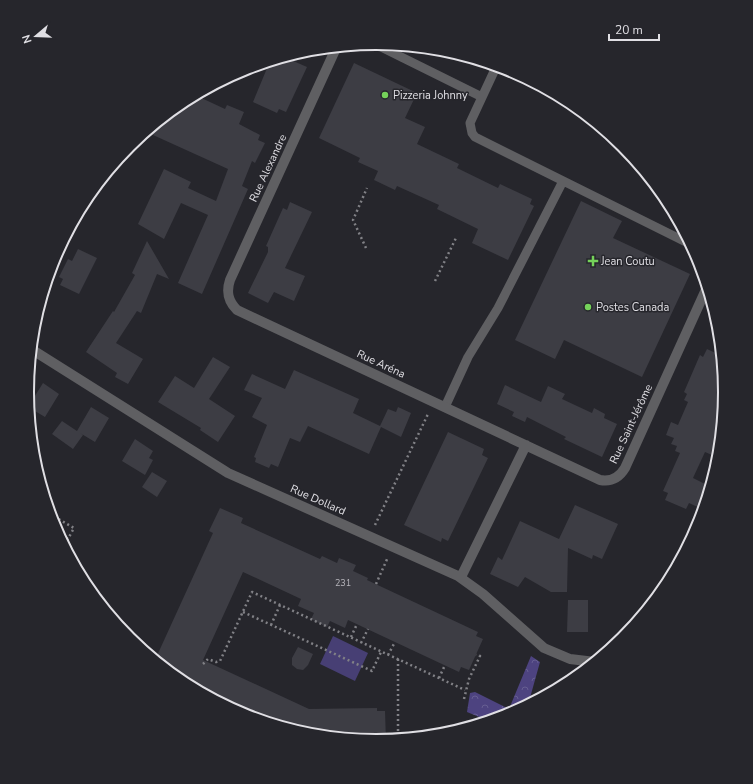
<svg xmlns="http://www.w3.org/2000/svg" width="753" height="784" viewBox="0 0 753 784" font-family="'Nunito Sans',sans-serif">
	<style>
		.forest { fill: url(#forest-crowns) }
		.pitch { fill: #473f74 }
		.building { fill: #3d3d44 }
		.lines { fill: none; stroke-linecap: round; stroke-linejoin: round }
		.path { stroke: #818186; stroke-width: 2.5; stroke-dasharray: 2 3; stroke-linecap: butt }
		.lane { stroke: #5f5f62; stroke-width: 9 }
		.street { stroke: #5f5f62; stroke-width: 10 }
		.poi-dot { fill: #75d25a; stroke: #26262c; stroke-width: 1.5 }
		.labels { text-anchor: middle; dominant-baseline: central; stroke-width: 3; stroke-linejoin: round; paint-order: stroke }
		.number-label { font-size: 9px; fill: #b7b6bc }
		.poi-label { font-size: 11px; fill: #e0dfe4; stroke: #26262c; text-anchor: start }
		.street-label { font-size: 11px; fill: #e0dfe4; stroke: #26262c }
		.rim { fill: none; stroke: #e0dfe4; stroke-width: 2 }
	</style>
	<defs>
		<pattern id="forest-crowns" width="20" height="18" patternUnits="userSpaceOnUse"><rect width="20" height="18" fill="#4d4380"/><path d="M2 6a3 3 0 1 1 6 0M12 15a3 3 0 1 1 6 0" fill="none" stroke="#665e92"/></pattern>
	</defs>
	<rect width="100%" height="100%" fill="#26262c"/>
	<path class="forest" d="M531 656 540 662 528 705 510 715 489 721 467 712 470 693 475 692 509 709Z"/>
	<path class="pitch" d="M333 636 368 653 355 681 320 664Z"/>
	<path class="building" d="M294 53 291 60 307 67 286 112 279 109 277 113 253 102 270 61Z
		M354 63 417 93 405 118 425 127 417 144 459 164 457 168 498 188 500 184 532 199 530 204 534 206 508 260 472 243 478 229 437 209 439 205 397 186 395 190 374 180 378 171 358 162 360 158 319 138Z
		M195 95 225 109 227 105 244 112 239 124 260 135 258 140 265 143 255 163 252 161 242 186 248 189 202 294 178 283 208 215 181 203 164 239 138 224 164 169 191 182 188 188 216 201 228 169 153 135 156 129 152 126 183 101Z
		M581 201 622 221 613 238 690 274 642 377 564 340 555 359 515 340Z
		M290 202 312 212 285 268 305 276 294 301 274 292 268 303 248 293 268 252V247L266 246 283 208 287 210Z
		M147 241 169 279 157 274 141 313 137 311 116 343 143 359 128 384 115 377 117 373 86 352 113 311 114 312 135 275 132 273Z
		M78 249 97 258 79 294 60 285 63 279 59 277 68 259 72 261Z
		M707 349 722 356 726 392 719 458 705 452 693 478 711 487 704 510 689 503 686 509 665 500 668 493 663 491 680 453 675 451 677 446 671 444 674 438 666 435 671 422 678 425 688 402 684 400 687 394 684 392 700 355 703 357Z
		M213 357 230 367 209 399 235 416 218 442 200 430 201 428 158 402 175 376 194 388Z
		M294 370 359 399 353 413 380 426 388 409 396 412 398 407 411 413 401 437 381 427 369 454 308 426 300 442 290 438 278 467 271 464 269 468 255 462 256 458 254 457 267 425 252 417 262 398 244 390 252 374 285 389Z
		M43 383 59 394 45 417 28 407Z
		M505 385 541 402 548 386 565 394 562 399 592 413 594 408 605 414 604 418 617 424 602 457 564 439 566 437 527 417 525 422 512 416 514 412 497 404Z
		M91 407 109 418 95 442 80 433 83 435 73 449 52 434 62 421 77 431Z
		M448 432 484 449 482 455 488 458 448 541 442 538 441 542 404 525Z
		M135 439 153 451 149 458 153 460 145 475 122 461Z
		M152 472 167 481 157 497 142 487Z
		M575 505 618 524 602 559 593 555 592 559 568 548 567 592H551L525 577 518 587 490 574 498 557 502 560 520 521 559 539Z
		M220 508 243 518 241 523 320 559 322 556 337 563 339 558 356 565 353 571 368 578 367 580 478 632 476 636 483 639 469 670 461 667 459 672 348 620 345 628 330 621 327 627 311 619 314 613 298 606 301 599 243 572 203 660 309 709 377 708V711H385L386 741 376 742 308 735 243 715 182 682 155 660 213 533 209 531Z
		M568 600H588V632H567Z
		M298 647 313 654 308 665 303 670 297 669 292 665V658Z"/>
	<g class="lines">
		<path class="path" d="M366 248 353 220 367 188
			M435 281 456 238
			M50 514 74 528 64 546
			M375 525 428 414
			M58 533 68 539
			M376 584 388 557
			M243 612 372 671 381 652
			M271 625 280 605
			M118 626 121 627
			M351 637 357 624
			M361 643 368 629
			M388 655 395 642
			M398 659V739
			M203 664 208 659 216 662 220 661 252 592 465 690
			M439 678 445 665
			M464 699 469 679 480 656 476 655"/>
		<path class="lane" d="M373 43 482 97
			M497 65 470 123 472 133 475 137 692 245
			M445 407 468 357 498 308 563 181"/>
		<path class="street" d="M337 46 230 280C226 292 228 301 237 310L600 480C611 482 619 478 625 468L708 285
			M31 349 228 473 458 576 483 594 544 648 570 659 595 662
			M461 577 526 445"/>
	</g>
	<g class="poi-dot">
		<circle cx="385" cy="95" r="4"/>
		<path d="M591 255h4v4h4v4h-4v4h-4v-4h-4v-4h4z"/>
		<circle cx="588" cy="307" r="4"/>
	</g>
	<g class="labels">
		<g class="number-label">
			<text x="343" y="583">231</text>
		</g>
		<g class="poi-label">
			<text x="393" y="95">Pizzeria Johnny</text>
			<text x="601" y="261">Jean Coutu</text>
			<text x="596" y="307">Postes Canada</text>
		</g>
		<g class="street-label">
			<text transform="translate(268 168) rotate(-65)">Rue Alexandre</text>
			<text transform="translate(381 364) rotate(25)">Rue Aréna</text>
			<text transform="translate(631 424) rotate(-65)">Rue Saint-Jérôme</text>
			<text transform="translate(318 500) rotate(24)">Rue Dollard</text>
		</g>
	</g>
	<path d="M0 0H753V784H0ZM34 392a342 342 0 1 1 684 0a342 342 0 1 1-684 0Z" fill="#26262c" fill-rule="evenodd"/>
	<path class="rim" d="M34 392a342 342 0 1 1 684 0a342 342 0 1 1-684 0Z"/>
	<g transform="translate(36 36) rotate(251)" stroke="#26262c" stroke-width="3" paint-order="stroke">
	<path d="M0-3L7 15L0 10L-7 15Z" fill="#e0dfe4"/>
	<text y="-6" font-size="11" font-weight="bold" text-anchor="middle" fill="#e0dfe4">N</text>
	</g>
	<path d="M609 34v6h50v-6" fill="none" stroke="#e0dfe4" stroke-width="2"/>
	<text x="615" y="34" font-size="12" fill="#e0dfe4" stroke="#26262c" stroke-width="3" paint-order="stroke">20 m</text>
</svg>
